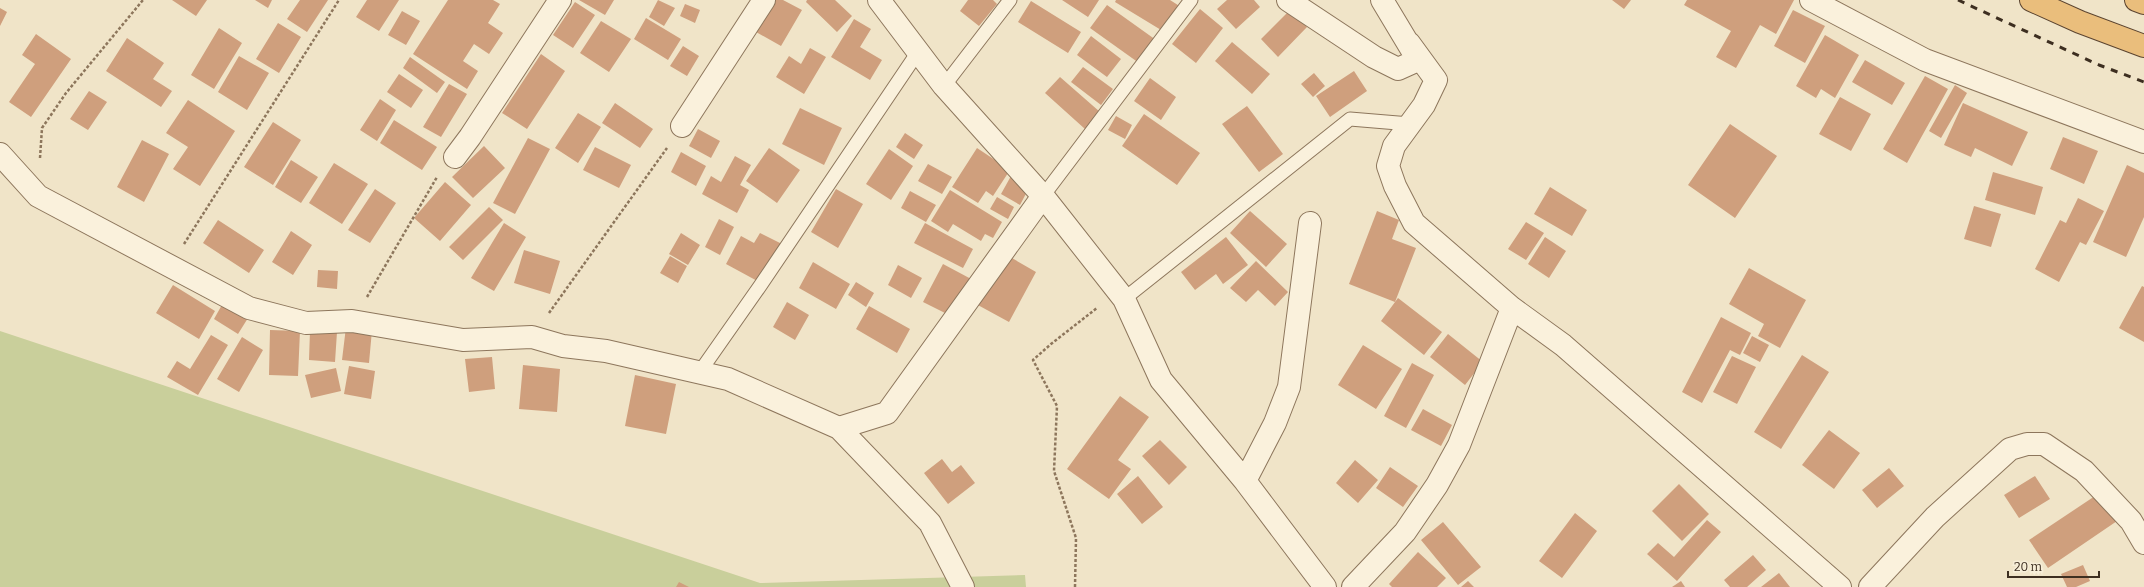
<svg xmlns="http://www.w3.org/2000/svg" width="2144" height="587" viewBox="0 0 2144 587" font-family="Bitter,serif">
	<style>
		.green { fill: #c9cf9b }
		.building { fill: #cf9f7d }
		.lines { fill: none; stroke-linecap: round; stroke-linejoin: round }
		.service-casing { stroke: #8d765c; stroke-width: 15 }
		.minor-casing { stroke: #8d765c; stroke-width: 24 }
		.trunk-casing { stroke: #5b4430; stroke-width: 24 }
		.path { stroke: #8d765c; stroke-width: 2.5; stroke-dasharray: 3 2; stroke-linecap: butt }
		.service { stroke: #faf1dc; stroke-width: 13 }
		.minor { stroke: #faf1dc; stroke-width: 22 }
		.trunk { stroke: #eabe7c; stroke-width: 22 }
		.rail { stroke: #3d2e20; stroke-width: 3; stroke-dasharray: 7 7; stroke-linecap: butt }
	</style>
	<rect width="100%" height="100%" fill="#f0e4c8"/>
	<path class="green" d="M0 331 760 583 1025 575 1026 587H0Z"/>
	<path class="building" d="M172 0H207L196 16Z
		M255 0H272L268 8Z
		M300 0H328L307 32 287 19Z
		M367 0H399L379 31 356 17Z
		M448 0H493L500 4 488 23 503 33 489 54 474 44 463 61 478 71 467 89 413 54Z
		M579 0H614L605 15Z
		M658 0 675 8 664 26 649 17Z
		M774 0H783L802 10 781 46 756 32Z
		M807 0H835L852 16 837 32 806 2Z
		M968 0H993L997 4 979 26 960 11Z
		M1062 0H1099L1088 17Z
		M1116 0H1170L1181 7 1166 33 1115 2Z
		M1227 0H1254L1260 7 1236 29 1217 9Z
		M1612 0H1631L1624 9Z
		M1687 0H1794L1776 34 1760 25 1736 68 1716 57 1731 31 1684 5Z
		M1031 1 1081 32 1068 53 1018 22Z
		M575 2 595 15 573 48 553 35Z
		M685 4 700 10 695 23 680 16Z
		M1107 5 1156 40 1139 63 1090 28Z
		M0 8 7 12 0 26Z
		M1200 9 1223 28 1196 63 1172 44Z
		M1290 10 1307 27 1278 57 1261 39Z
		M1793 10 1825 26 1805 63 1774 46Z
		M402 11 420 21 406 45 388 35Z
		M646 18 681 39 668 60 634 39Z
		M854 19 871 29 860 47 882 60 870 80 831 57Z
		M601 21 631 39 609 72 580 53Z
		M278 23 301 37 279 73 256 59Z
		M219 28 242 43 214 89 191 75Z
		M36 34 71 59 31 117 9 102 35 64 22 55Z
		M1825 35 1859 55 1835 98 1821 89 1816 98 1796 86Z
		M1091 36 1121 59 1107 77 1077 55Z
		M127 38 164 63 153 79 172 91 161 107 106 71Z
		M1232 42 1270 74 1252 94 1215 61Z
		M683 46 699 56 687 76 670 66Z
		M810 48 826 57 804 94 776 77 789 56 801 64Z
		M541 54 565 71 527 129 502 113Z
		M239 56 269 73 247 110 218 92Z
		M410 57 445 82 437 93 403 68Z
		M1865 60 1905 83 1892 105 1852 82Z
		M1083 67 1113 89 1101 105 1071 82Z
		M1354 71 1367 91 1330 117 1316 96Z
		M1314 73 1325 86 1313 97 1301 84Z
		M399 74 423 90 411 108 387 92Z
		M1925 76 1948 89 1907 163 1883 149Z
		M1060 77 1100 112 1085 129 1045 93Z
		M1150 78 1176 97 1161 120 1134 101Z
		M449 84 467 94 441 137 423 127Z
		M1955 85 1967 93 1941 138 1929 131Z
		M89 91 107 102 88 130 70 119Z
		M1840 97 1871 114 1851 151 1819 134Z
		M380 99 396 110 377 141 360 130Z
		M188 100 235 131 200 186 173 169 188 147 166 133Z
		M615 103 653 129 640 148 602 123Z
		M1963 103 2028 132 2012 166 1975 148 1971 157 1944 145Z
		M1247 106 1283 154 1259 172 1222 124Z
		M800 108 842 128 824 165 782 144Z
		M578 113 601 127 578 163 555 148Z
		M1144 114 1200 153 1177 185 1122 146Z
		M1116 116 1132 125 1125 139 1108 130Z
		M394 120 437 147 422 170 380 143Z
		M273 122 301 140 273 185 244 167Z
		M1730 124 1777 156 1735 218 1688 185Z
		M698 129 720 141 711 158 689 146Z
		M905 133 923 145 914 159 896 147Z
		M2063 137 2098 151 2084 184 2050 169Z
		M528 138 550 149 515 214 493 203Z
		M142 140 169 154 144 202 117 187Z
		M484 146 505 168 473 198 452 177Z
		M595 147 631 165 619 188 583 170Z
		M769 148 800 170 777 203 746 181Z
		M977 148 1010 170 993 196 986 191 978 203 952 187Z
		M889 149 913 166 891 200 866 184Z
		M681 152 706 166 696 186 671 172Z
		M735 156 751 165 740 185 749 190 737 213 702 194 711 176 721 182Z
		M291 160 318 177 301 203 275 187Z
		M334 163 368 184 342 224 309 203Z
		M928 164 952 177 942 194 918 181Z
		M2127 165 2144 173V217L2126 257 2093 242Z
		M1993 172 2043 187 2035 215 1985 200Z
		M1011 176 1030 186 1020 205 1001 194Z
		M445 182 471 205 440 241 414 218Z
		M1550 187 1587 210 1572 236 1534 214Z
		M375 189 396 203 370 243 348 230Z
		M836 189 863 204 838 248 811 232Z
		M950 190 1002 222 993 238 985 234 981 241 953 224 948 232 931 221Z
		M910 191 936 205 926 222 901 208Z
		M997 197 1014 207 1008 219 990 209Z
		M2078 198 2104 211 2086 245 2080 242 2059 282 2035 269 2060 220 2066 223Z
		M1974 206 2001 214 1991 247 1964 239Z
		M489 207 503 220 463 260 449 247Z
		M1250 211 1287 244 1266 267 1230 233Z
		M1377 211 1399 220 1392 239 1416 248 1395 302 1349 284Z
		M719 219 734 227 720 255 705 247Z
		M218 220 264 250 249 273 203 243Z
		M1526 222 1544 233 1526 260 1508 249Z
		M504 223 526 237 494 291 471 278Z
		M925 223 973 249 963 268 914 243Z
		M291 231 312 245 293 275 272 262Z
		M681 233 700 245 688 265 669 254Z
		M760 233 782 244 761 283 726 264 741 236 754 243Z
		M1226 237 1248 265 1223 284 1216 274 1195 290 1181 272Z
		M1545 237 1566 251 1549 278 1528 264Z
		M524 250 560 261 550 294 514 283Z
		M1005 254 1036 272 1009 322 976 304Z
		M670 256 687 266 678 283 660 273Z
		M1256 261 1288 292 1275 306 1258 290 1246 302 1230 288Z
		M813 262 850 284 836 309 799 288Z
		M943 264 973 280 953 317 923 302Z
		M898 265 922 278 911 298 888 285Z
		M1749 268 1806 300 1780 348 1758 336 1764 324 1729 304Z
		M318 270 338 271 337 289 317 287Z
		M856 282 874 293 866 307 848 295Z
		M173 285 215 311 199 339 156 313Z
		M2142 286 2144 287V342L2119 328Z
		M1398 298 1442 332 1424 355 1381 321Z
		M787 302 809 315 795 340 773 327Z
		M223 303 248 318 238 334 214 319Z
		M869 306 910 329 897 353 856 329Z
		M1721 317 1751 333 1740 355 1730 350 1702 403 1682 392Z
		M346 327 372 330 369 363 342 360Z
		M270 330 300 331 298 376 269 375Z
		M310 331 337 332 335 362 309 360Z
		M1448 334 1483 362 1465 385 1430 357Z
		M211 335 228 345 198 395 167 377 177 361 190 369Z
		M1752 336 1769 345 1760 362 1743 353Z
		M242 337 263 350 239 392 217 379Z
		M1363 345 1402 369 1376 409 1338 385Z
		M1802 355 1829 372 1781 449 1754 432Z
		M1732 356 1756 367 1737 404 1713 392Z
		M492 357 495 389 469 392 465 359Z
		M1412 363 1434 375 1406 428 1384 416Z
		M523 365 560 369 557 412 519 409Z
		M349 366 375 371 371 399 344 394Z
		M336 368 341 391 311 398 305 375Z
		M635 375 676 384 666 434 625 426Z
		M1120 396 1149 417 1118 460 1131 469 1109 499 1067 469Z
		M1423 409 1452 425 1441 446 1411 430Z
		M1829 430 1860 453 1834 489 1802 465Z
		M1160 440 1187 467 1169 485 1142 456Z
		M942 459 952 472 961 465 975 483 948 504 924 473Z
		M1355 460 1378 480 1358 503 1336 483Z
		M1390 467 1418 486 1403 507 1376 488Z
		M1889 468 1904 486 1877 508 1862 490Z
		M1138 476 1163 507 1142 524 1117 494Z
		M2035 476 2050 499 2019 518 2004 495Z
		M1679 484 1709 514 1682 541 1652 511Z
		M2098 494 2117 521 2048 568 2029 540Z
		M1575 513 1597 531 1562 578 1539 561Z
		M1707 520 1721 532 1677 581 1647 554 1658 543 1674 557Z
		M1443 522 1481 567 1458 585 1421 540Z
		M1418 552 1446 578 1437 587H1392L1389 584Z
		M1753 555 1766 570 1747 587H1730L1724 580Z
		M2083 565 2090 581 2076 587H2067L2061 574Z
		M1779 573 1790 587H1761Z
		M1468 581 1474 587H1461Z
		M1681 581 1685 587H1672Z
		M679 582 689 587H676Z"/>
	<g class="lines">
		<defs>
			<path id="service" d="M944 86 1010 0
				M1043 196 1191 0
				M1124 299 1350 119 1410 124
				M699 373 760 286 918 52"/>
			<path id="minor" d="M1288 0 1374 57 1398 69 1418 60 1382 0
				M1811 0 1925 60 2144 142
				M1409 43 1436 80 1424 105 1394 146 1388 166 1395 186 1414 223 1512 308 1563 345 1840 587
				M682 126 764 0
				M0 154 38 196 249 308 306 323 352 321 463 340 532 337 563 346 606 351 728 379 839 428 887 413 1043 196 944 86 879 0
				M455 157 470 137 560 0
				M1043 196 1124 299 1161 380 1245 481 1325 587
				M839 428 930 523 963 587
				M1245 481 1275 423 1289 387 1310 223
				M1353 587 1405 532 1437 485 1459 445 1512 308
				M1870 587 1935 517 1977 479 2010 449 2027 444H2044L2084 471 2131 521 2144 543"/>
			<path id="trunk" d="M2031 0 2080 22 2144 46
				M2136 0 2144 3"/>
		</defs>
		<use href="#service" class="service-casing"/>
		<use href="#minor" class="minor-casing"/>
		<use href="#trunk" class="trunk-casing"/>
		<path class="path" d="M40 158 42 128 66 93 143 0
			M184 244 339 0
			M367 297 437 177
			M549 313 667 148
			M1075 587 1076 538 1054 471 1057 406 1033 360 1051 344 1097 308"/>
		<use href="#service" class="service"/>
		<use href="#minor" class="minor"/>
		<use href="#trunk" class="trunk"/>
		<path class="rail" d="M1958 0 2099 65 2144 82"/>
	</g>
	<path d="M2008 571v6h91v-6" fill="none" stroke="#3d2e20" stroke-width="2"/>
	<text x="2014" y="571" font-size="12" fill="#3d2e20" stroke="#f7eed8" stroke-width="3" paint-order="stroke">20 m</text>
</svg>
